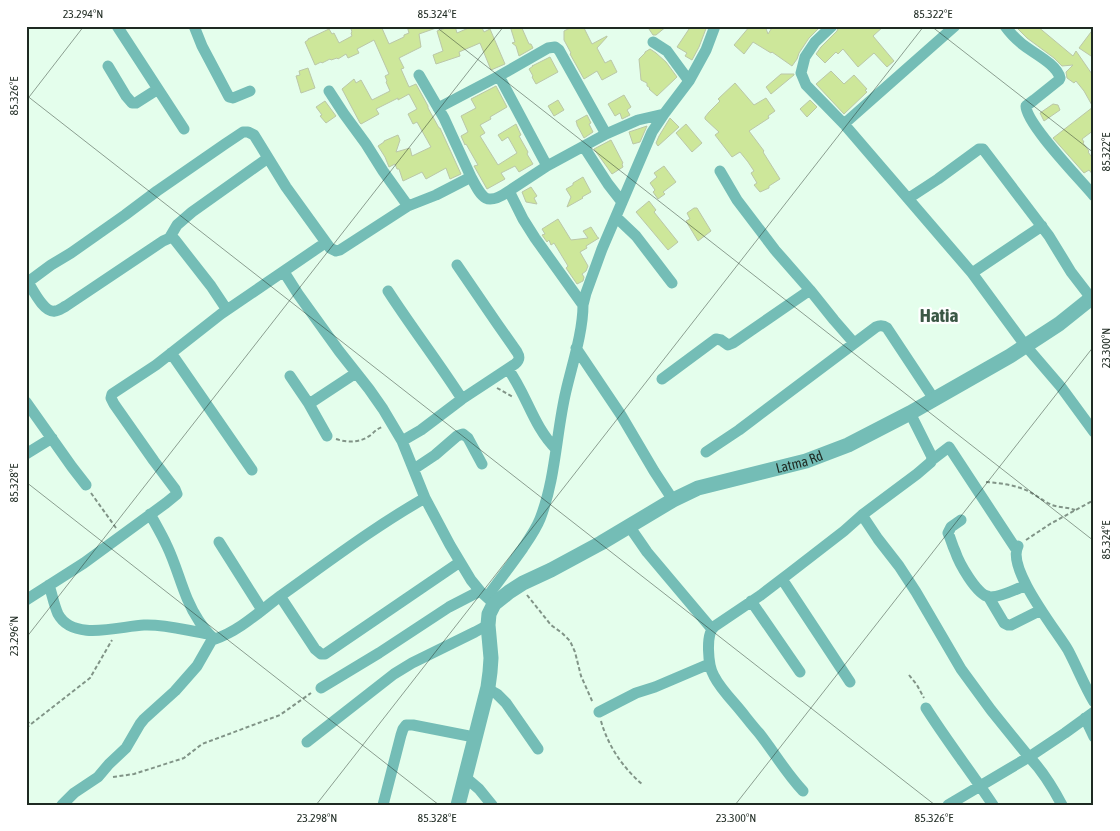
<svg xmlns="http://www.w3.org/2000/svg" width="1120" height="831" viewBox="0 0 1120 831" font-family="'Asap Condensed',sans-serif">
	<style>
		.building { fill: #cde79a; stroke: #bbc7a8 }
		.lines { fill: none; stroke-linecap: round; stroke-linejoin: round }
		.path { stroke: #819487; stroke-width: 2; stroke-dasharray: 4 2.5; stroke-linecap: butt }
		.minor { stroke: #74bdb6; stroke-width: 11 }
		.tertiary { stroke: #74bdb6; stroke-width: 15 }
		.ticks { fill: none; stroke: #1e2a22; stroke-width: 1; stroke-opacity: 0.45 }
		.labels { text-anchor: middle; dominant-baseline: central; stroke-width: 4.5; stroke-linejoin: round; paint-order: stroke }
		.street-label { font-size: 14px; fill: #1e2a22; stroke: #fff }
		.district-label { font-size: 19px; font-weight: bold; fill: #3b5745; stroke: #fff }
		.neatline { fill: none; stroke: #1e2a22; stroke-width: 2 }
		.ticks-label { font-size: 12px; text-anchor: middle; fill: #1e2a22 }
	</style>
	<rect width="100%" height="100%" fill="#e4feec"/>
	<path class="building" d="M350 26H381L389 44 404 37V35L409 33 407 26H439V27L419 34 421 47 399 58 404 68 401 69 409 87 416 84 428 106V108L439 128H440L461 174 450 179 446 168 426 179 422 172 403 181 399 169H397L395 164 389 167 385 157 378 146 384 142V141L398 135 400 140 396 152 410 148 412 156 431 147 417 122 413 124 408 114 417 109 409 94 398 100V98L376 109 379 114 361 124 360 123 342 89 354 79 356 83 361 80 372 100 390 91 386 82 387 81 385 76 389 74 374 40 357 49 359 53 348 58 346 54 338 59 337 58 331 60 330 59 322 63 321 62 315 65 305 42 308 40V39L329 29 332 34 334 33 339 43 352 36 351 33 352 32Z
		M452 26H455L457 33 473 26H481L484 32 490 29 505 64 491 70 480 43 459 52 460 56 436 64 433 55 443 51 437 31Z
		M510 26H521L529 44H531L533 48 519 56 516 46 512 43 515 42Z
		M574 26H583L592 44 607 36V37L597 48 605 63 611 60 617 72 602 80 597 71 584 79 570 54 571 53 564 40V31Z
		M647 26H667L656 35H653Z
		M691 26H707L699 47 692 60 685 56 687 53 677 47Z
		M750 26H765L768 34 773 26H819L818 29 809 38 799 53 797 59 792 66 772 52 771 53 753 42 744 54 734 45Z
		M839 26H884L873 36 894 61 887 67 874 53 858 67 843 49 838 54 836 52 825 63 816 54 821 47 837 31Z
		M1015 26H1037L1073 56 1076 51 1094 77V130L1082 139 1084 142 1083 143 1089 151 1088 152 1094 160V176L1089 170 1084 173 1053 138 1093 107 1084 91 1076 81 1074 83 1067 78 1066 72 1073 65 1062 66 1054 58 1027 38Z
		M1094 28V58L1079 48Z
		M650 49 656 53 666 62 677 77 657 96 649 89 650 88 647 86V83L641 80 639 59 645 53V52Z
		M550 57 558 72 536 84 532 77 533 76 529 69 533 66H532Z
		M308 68 315 88 301 93 296 76 300 75 299 71Z
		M831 71 844 84 854 75 867 89 865 90 867 92 844 114 816 84Z
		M781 74H794V75L771 94 766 87Z
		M735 83 754 105 766 98 775 111 768 116 769 118 749 131 764 151 763 152 780 179 769 186V188L760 192 754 185 757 183 751 173 754 171 748 162 740 152 732 157 715 135 719 132 705 119V117L709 112 720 101 718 99Z
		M496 86 507 107 490 117 491 119 480 125 485 133 480 136 498 165 517 153 508 137 502 141 498 135 516 124 521 135 519 136 528 152 527 154 533 164 519 172 515 166 501 173 505 179 487 189 474 166 478 165 466 144 465 145 461 136 468 132 461 116 476 108 471 99Z
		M624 95 631 107 627 110 630 115 622 119 620 113 615 116 608 104Z
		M558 100 564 110 554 116 548 106Z
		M810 100 817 107 807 117 800 109Z
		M325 101 336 116 326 123 320 116 322 115 316 107Z
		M1053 104 1058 105 1060 110 1044 121 1040 113Z
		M587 115 591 123 589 124 593 132 584 138 577 125V124L576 121Z
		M670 118 679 127 658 146 656 143 659 136Z
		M686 124 702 143 692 152 676 133Z
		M647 126 640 142 633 144 629 132Z
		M611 140 623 163 622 164 623 167 612 174 594 149Z
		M664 166 676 182 663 192 665 194 658 199 653 192 655 190 650 183 657 177 654 173Z
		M583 177 591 192 582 197 583 198 567 207 571 197 566 189 573 185V183Z
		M531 187 537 196 534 198 537 204 526 202 522 192Z
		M649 201 656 210 654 212 678 242 668 250 636 212Z
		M694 208H697L711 231 698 241 686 221 690 219 687 213Z
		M558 219 571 240 588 238 583 231 591 227 598 238H599L586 246 587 248 580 252 588 266 586 271 582 274 584 277 583 281 577 284 566 268 568 266 554 243 551 245 549 240 547 242 542 235 545 234 542 229Z"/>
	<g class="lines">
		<path class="path" d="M497 388 513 397
			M336 439C348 443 361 443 372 434 375 431 377 429 382 427
			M986 482C1000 483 1015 485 1028 491 1036 495 1043 501 1052 505 1060 508 1068 507 1075 510
			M91 493 116 528
			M1026 540 1050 524 1094 500
			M527 595 551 625 562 633 570 641 575 652 581 676 593 703
			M909 675 917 685 924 698
			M26 721 31 724
			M601 721C608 746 623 768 643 785
			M26 728 90 678 112 640
			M113 777 134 774 184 758 202 744 280 715 311 693
			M26 802 28 805"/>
		<path class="minor" d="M117 26 184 129
			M194 26 202 46 229 97 233 98 250 91
			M832 26 815 42 805 57 801 73 806 85 844 124 972 273 1025 345 1061 387 1094 432
			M1005 26C1010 33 1016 39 1022 44 1033 53 1057 64 1060 78L1059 80 1034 100 1026 106C1026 124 1080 179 1094 196
			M653 42 667 51 689 81
			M108 66 126 96 132 103H136L158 89
			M499 76 547 166
			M438 108 499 76 548 48 555 47 559 50 606 134
			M844 124 955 26
			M584 147 608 184 622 202
			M720 171 737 200 775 250 810 290 834 320 854 343
			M471 177C482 198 486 207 509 191L523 219 535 238 583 305C583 332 572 365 566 391 556 433 556 478 540 519 536 529 529 539 523 548 511 565 499 581 487 597
			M509 191 547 166 606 134 638 120 664 114
			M909 198 938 179 979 149H983L1049 236 1071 272 1091 298
			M408 206 436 195 471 177 444 118 419 75
			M616 217 636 236 672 283
			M170 237 177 225 192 212 268 158
			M457 265 496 322 517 352C520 357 520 360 515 364L462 399
			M284 272 298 294 339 351 369 389 383 409 402 441 425 498 450 545 471 580 480 591 491 601
			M972 273 1042 226
			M388 291C412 328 439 363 462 399L421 430 402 441
			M583 305 586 293 602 249 652 132 664 114 689 81 706 50 715 26
			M227 310 211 286 175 240 172 237 163 241 66 306C62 308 58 311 55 311 44 313 33 290 28 282L51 265 71 253 125 215 157 191 225 144 243 132H248L254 135 286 187 330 248 336 251 340 250 408 206 383 171 366 144 344 114 329 91
			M576 348 621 415 654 471 673 500
			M171 353 252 470
			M508 369C527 395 533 426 556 449
			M290 376 309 404
			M662 379 716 339 721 340 728 345 733 343 810 290
			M26 402 72 467 86 485
			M327 436 309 404 356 373
			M706 452 739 430 876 327C880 325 883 325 887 328L934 399
			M26 454 52 438
			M932 460 949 447 1016 549
			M414 469 435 455 457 436 463 434 468 438 482 464
			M150 514C156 525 162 535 167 546 179 571 183 597 199 621 204 628 208 635 215 639 239 631 259 612 279 597 327 563 374 527 425 498
			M862 515 878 539 899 566 916 592 961 669 991 710 1029 757 948 805
			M961 520 951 527 948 533C951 539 952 545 955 551 959 563 976 594 989 597 999 598 1017 589 1026 585
			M629 526 647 552 711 628
			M219 542 262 610
			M1018 546C1006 568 1056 630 1068 650 1077 667 1084 685 1094 702
			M782 579 850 682
			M49 585C52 594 54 605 58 614 73 642 120 626 144 625 166 624 188 631 209 634
			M280 596 315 649 321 654H325L460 562
			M988 596 1004 623 1008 625H1011L1041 610
			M26 600 84 563 166 503 177 494 175 489 154 461 114 404 111 398 112 394 156 365 221 314 325 243
			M751 601 800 672
			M321 688 379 653 449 607 480 591
			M488 689 497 694 506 703 538 749
			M926 708C947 741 971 772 993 805
			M599 712 636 693 655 687 709 664
			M1085 718 1094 737
			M307 742 394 674 412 663 475 632 488 625
			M465 777 479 789 492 805
			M803 791C786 773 774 752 759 733 750 723 743 713 735 704 727 695 719 686 714 676 708 666 705 633 715 626L761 595 791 572 844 531 862 515 917 474 931 462 932 457 910 413
			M62 805 74 793 98 777 109 764 126 748 140 724 144 719 175 691 197 666 213 638
			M383 805 401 735 403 729 406 725H413L474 737
			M1062 805C1053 788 1043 771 1029 757L1065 733 1094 712"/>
		<path class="tertiary" id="s1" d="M458 805 488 687 490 672 491 658 488 625 489 614 494 604 509 592 523 583 551 570 601 543 673 500 698 488 806 461 848 445 910 413 1010 356 1059 324 1094 296"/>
	</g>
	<path class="ticks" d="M435 26 1094 541M931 26 1094 153M26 95 935 805M26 101 84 26M26 482 439 805M26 638 504 26M316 805 924 26M735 805 1094 346"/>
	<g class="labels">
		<g class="street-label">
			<text stroke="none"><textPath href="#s1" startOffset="546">Latma Rd</textPath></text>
		</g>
		<g class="district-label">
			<text x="939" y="315">Hatia</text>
		</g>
	</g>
	<rect width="1120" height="831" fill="none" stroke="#ffffff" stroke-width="55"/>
	<rect x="28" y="28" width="1064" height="776" class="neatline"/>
	<g class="ticks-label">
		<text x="83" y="18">23.294°N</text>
		<text x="437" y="18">85.324°E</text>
		<text x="933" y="18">85.322°E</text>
		<text transform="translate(14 96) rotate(-90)" y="4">85.326°E</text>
		<text transform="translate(1106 152) rotate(-90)" y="4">85.322°E</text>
		<text transform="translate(1106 348) rotate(-90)" y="4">23.300°N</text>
		<text transform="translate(14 483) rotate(-90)" y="4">85.328°E</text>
		<text transform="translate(1106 540) rotate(-90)" y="4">85.324°E</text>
		<text transform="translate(14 636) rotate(-90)" y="4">23.296°N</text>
		<text x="317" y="822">23.298°N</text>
		<text x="437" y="822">85.328°E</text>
		<text x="736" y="822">23.300°N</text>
		<text x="934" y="822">85.326°E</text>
	</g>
</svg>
